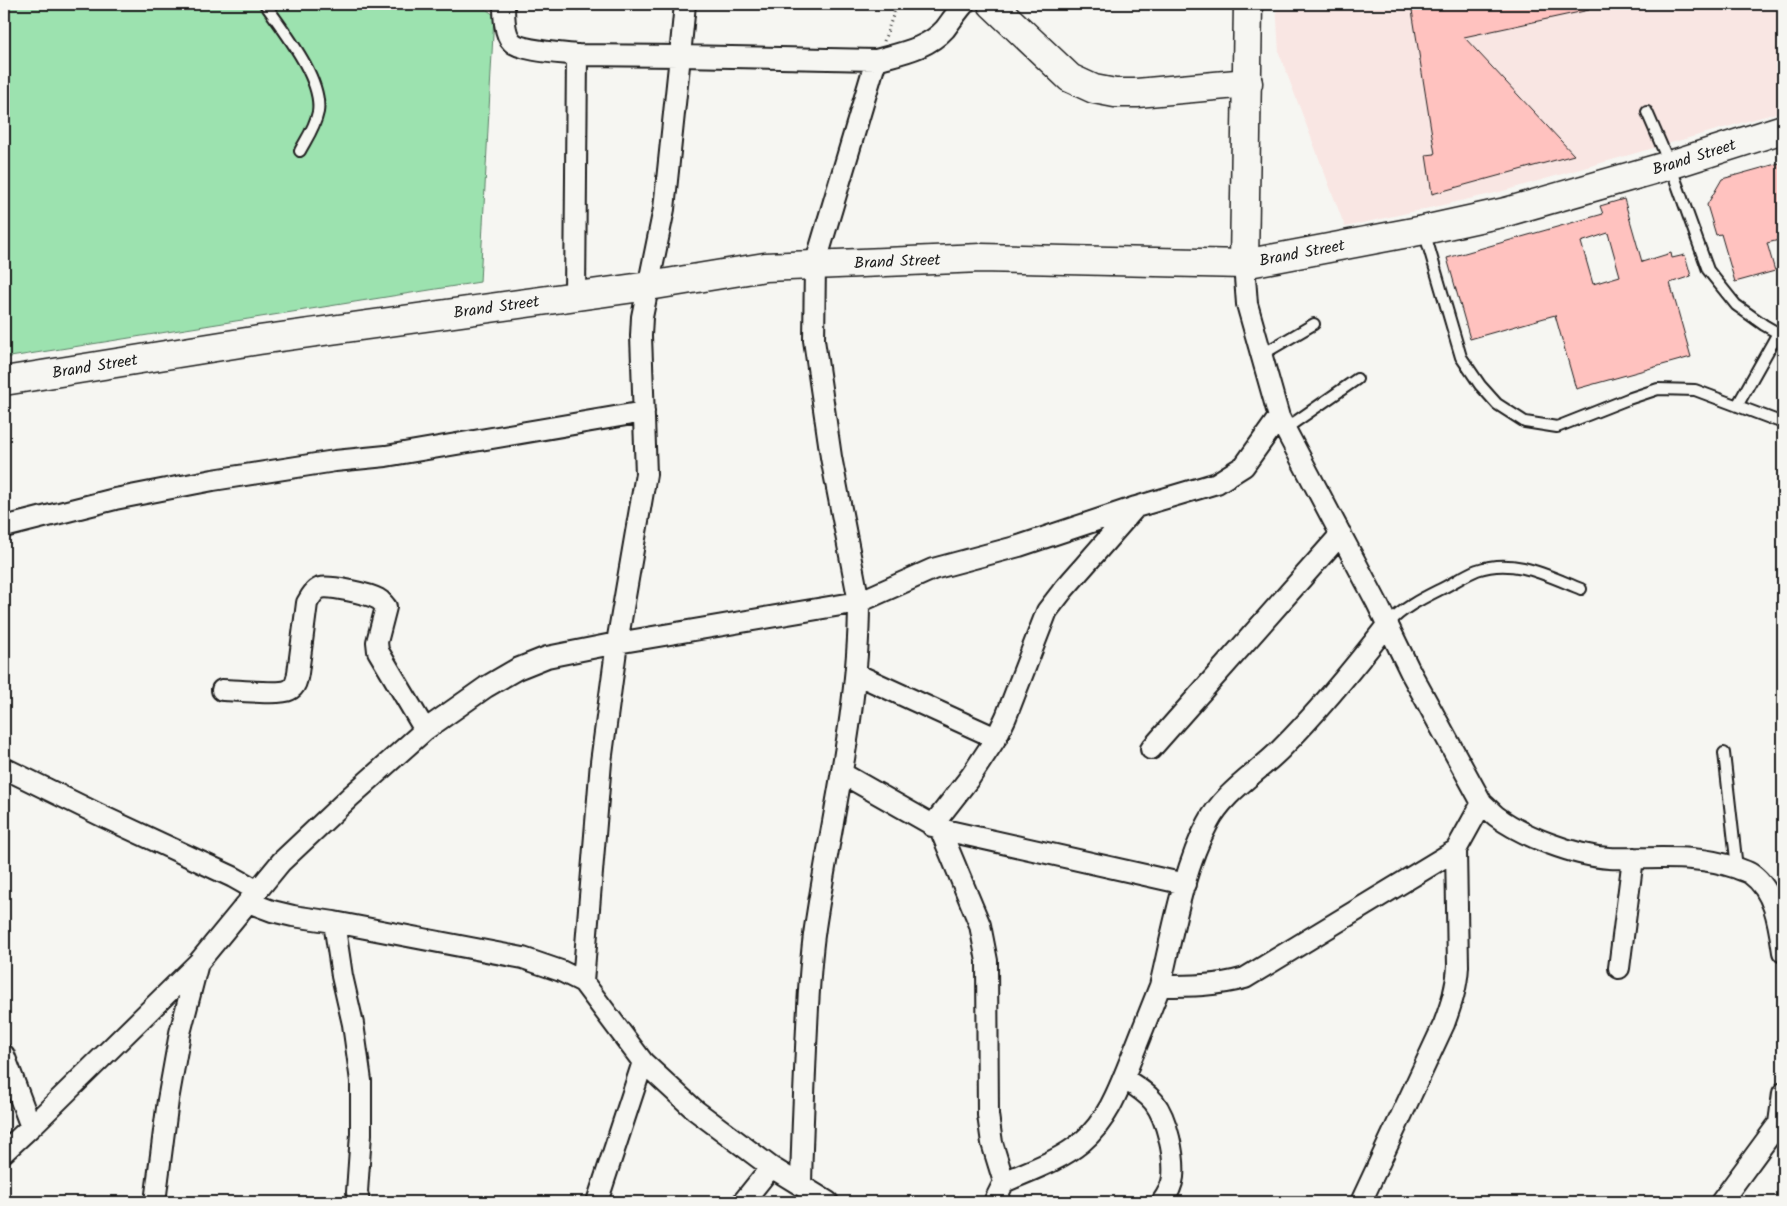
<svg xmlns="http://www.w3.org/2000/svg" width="1787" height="1206" viewBox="0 0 1787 1206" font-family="Kalam,sans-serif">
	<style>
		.built { fill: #f9e6e3 }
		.green { fill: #9ce2af; stroke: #5c7f66 }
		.building { fill: #ffc2bf; stroke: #1c1c1c; fill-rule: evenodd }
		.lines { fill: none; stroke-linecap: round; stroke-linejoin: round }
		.lane-casing { stroke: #1c1c1c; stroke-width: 14 }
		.street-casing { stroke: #1c1c1c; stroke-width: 24 }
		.secondary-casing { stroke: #1c1c1c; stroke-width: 31 }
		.path { stroke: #1c1c1c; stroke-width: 3; stroke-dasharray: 1 4; stroke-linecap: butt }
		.lane { stroke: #f6f6f2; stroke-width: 10 }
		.street { stroke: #f6f6f2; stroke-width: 20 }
		.secondary { stroke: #f6f6f2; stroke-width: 28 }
		.labels { text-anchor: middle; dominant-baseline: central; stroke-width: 5; stroke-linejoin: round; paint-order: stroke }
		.street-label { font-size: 16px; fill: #1c1c1c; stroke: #f6f6f2 }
	</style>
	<rect width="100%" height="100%" fill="#f6f6f2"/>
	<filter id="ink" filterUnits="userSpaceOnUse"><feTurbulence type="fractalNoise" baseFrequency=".02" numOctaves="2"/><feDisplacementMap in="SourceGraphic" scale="10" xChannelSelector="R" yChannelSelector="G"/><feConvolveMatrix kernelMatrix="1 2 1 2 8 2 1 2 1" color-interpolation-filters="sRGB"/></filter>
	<g filter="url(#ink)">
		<path class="built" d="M1276 4H1783V111L1500 192 1345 227 1279 53Z"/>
		<path class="green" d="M4 4H479L494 15 480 282 4 358Z"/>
		<path class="building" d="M1411 4H1589V10L1464 37 1574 155 1432 194 1426 155 1435 154Z
			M1783 162V239L1767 243 1775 271 1735 282 1721 234 1716 235 1707 205 1722 179Z
			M1624 199 1642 262 1671 253 1672 258 1685 255 1691 276 1670 283 1691 357 1576 389 1555 315 1470 339 1447 258 1603 214 1600 206ZM1608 233 1620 276 1593 284 1581 242Z"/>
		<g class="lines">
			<defs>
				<path id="lane" d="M265 4C283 30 323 79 318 112 315 127 307 138 300 151
					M1647 112 1670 165 1708 270 1736 305 1764 325 1783 336
					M1424 231 1461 357 1480 385 1497 404 1525 422 1557 427 1628 399 1658 389 1695 390 1783 423
					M1261 355 1314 324
					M1737 406 1778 333
					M1285 429 1357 379
					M1388 624C1403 608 1421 599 1439 590 1452 584 1464 575 1477 570 1514 557 1548 576 1581 589
					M1724 753 1737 868"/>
				<path id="street" d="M504 4C504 14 504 34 512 42 521 51 563 53 577 55L575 296
					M685 4 680 56 876 60
					M577 55 680 56 664 209 642 317 641 336 646 474 617 643 601 762 583 982
					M1244 264 1247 304 1279 417 1285 429 1376 601 1411 673 1482 803C1487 807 1491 812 1496 816 1522 836 1576 856 1609 858 1652 860 1695 853 1737 868 1741 870 1747 871 1751 874 1775 891 1779 925 1783 952
					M4 527 115 499 213 480 335 461 386 456 644 412
					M856 674 996 738
					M222 690C235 690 280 695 289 690 296 687 297 679 298 673L307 603C310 598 313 591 320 588 329 585 369 594 378 599 382 601 383 604 386 607L377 642 378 651 425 730
					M1151 749 1341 534
					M4 768 104 817 233 877 256 890
					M843 774 940 829 1185 884
					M932 826 971 776 996 738 1006 717 1047 611 1064 589 1135 508
					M940 829 980 925 987 961 988 1115 992 1143 1004 1182
					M248 902 272 911 293 916 334 922 523 958 561 971 583 982 643 1062 695 1110 771 1167 828 1202
					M334 922 342 976 353 1024 361 1081V1134L357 1192 359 1202
					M1619 968 1633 858
					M1160 986C1172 936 1183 869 1208 823 1224 792 1256 774 1280 750 1319 711 1354 668 1388 624
					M4 1055 31 1127
					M1123 1078C1134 1085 1146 1092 1154 1102 1167 1119 1175 1156 1173 1177 1172 1186 1167 1195 1162 1202
					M4 1152 31 1127 198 963 281 862 351 796 425 730 486 687 517 669 547 657 617 643 859 602 933 569 1019 546 1136 507 1217 483 1244 466 1279 417
					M801 1184C802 1139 804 1093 806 1048 808 1008 809 968 815 928 831 819 859 712 859 602L831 457 814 340 815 265 876 60C900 53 927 49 945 29 951 21 957 12 964 4
					M155 1202 168 1100 180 1033 198 963
					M597 1202 643 1062
					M743 1202 771 1167
					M994 1202 1004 1182C1031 1170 1059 1161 1082 1142 1109 1119 1120 1086 1133 1054 1142 1031 1151 1009 1160 986 1189 986 1217 986 1245 978L1456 850
					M1361 1202 1444 1024C1451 1005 1457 987 1458 966L1456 850 1482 803
					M1721 1202 1779 1123 1783 1093"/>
				<g id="secondary">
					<path d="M992 4 1070 78 1094 89 1115 93H1137L1248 83"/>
					<path d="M1244 264 1248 4"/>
					<path id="s1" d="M4 381 259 340 649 286 765 267 981 258 1244 264 1424 230 1506 212 1670 165 1783 129"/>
				</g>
			</defs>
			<use href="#lane" class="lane-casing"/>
			<use href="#street" class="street-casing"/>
			<use href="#secondary" class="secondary-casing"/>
			<path class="path" d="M884 41 897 4"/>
			<use href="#lane" class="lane"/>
			<use href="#street" class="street"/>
			<use href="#secondary" class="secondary"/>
		</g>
	</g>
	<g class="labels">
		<g class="street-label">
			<text stroke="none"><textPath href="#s1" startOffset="1712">Brand Street</textPath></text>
			<text stroke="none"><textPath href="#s1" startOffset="1308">Brand Street</textPath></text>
			<text stroke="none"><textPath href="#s1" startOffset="902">Brand Street</textPath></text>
			<text stroke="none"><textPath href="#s1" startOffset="498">Brand Street</textPath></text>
			<text stroke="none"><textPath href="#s1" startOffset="92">Brand Street</textPath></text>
		</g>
	</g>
	<rect width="1787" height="1206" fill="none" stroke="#f6f6f2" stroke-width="20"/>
	<rect x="10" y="10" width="1767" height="1186" fill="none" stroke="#1c1c1c" stroke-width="2" filter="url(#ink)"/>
</svg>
